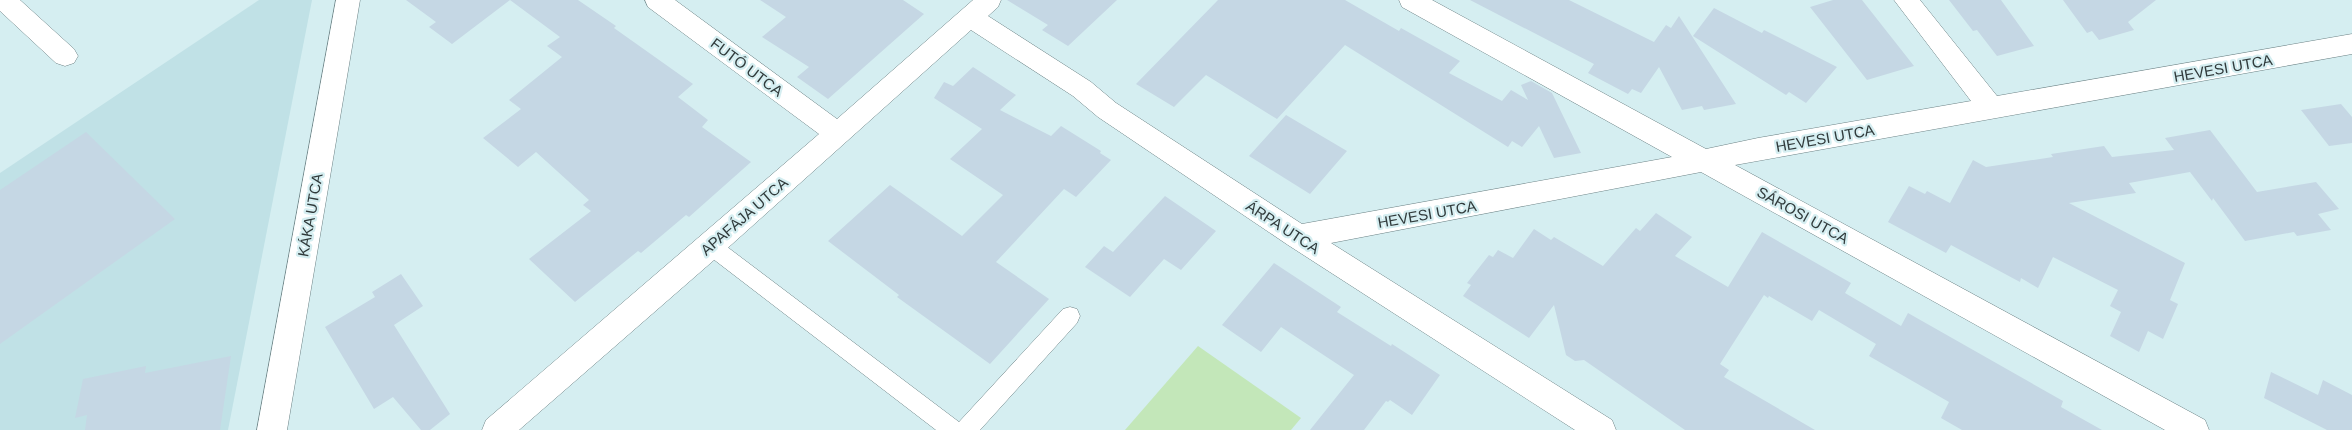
<svg xmlns="http://www.w3.org/2000/svg" width="2352" height="430" viewBox="0 0 2352 430" font-family="Arial,sans-serif">
	<style>
		.built { fill: #c0e1e6 }
		.green { fill: #c3e7b9 }
		.building { fill: #c5d7e4 }
		.lines { fill: none; stroke-linecap: round; stroke-linejoin: round }
		.service-casing { stroke: #6c8285; stroke-width: 1 }
		.minor-casing { stroke: #6c8285; stroke-width: 1 }
		.service { fill: #fff; fill-rule: evenodd }
		.minor { fill: #fff; fill-rule: evenodd }
		.labels { text-anchor: middle; dominant-baseline: central; stroke-width: 4.5; stroke-linejoin: round; paint-order: stroke }
		.street-label { font-size: 15px; fill: #303a3b; stroke: #d5eef1 }
	</style>
	<rect width="100%" height="100%" fill="#d5eef1"/>
	<path class="built" d="M259 0H312L228 430H0V173Z"/>
	<path class="green" d="M1198 346 1301 418 1291 430H1125Z"/>
	<path class="building" d="M406 0H578L616 26 614 28 693 84 678 97 708 120 702 127 751 162 689 217 686 215 641 253 638 251 575 302 529 259 591 211 583 205 589 200 536 152 518 167 483 138 521 109 509 100 562 57 547 46 560 37 510 0 452 44 429 27 436 22Z
		M760 0H903L924 14 828 99 797 77 809 67 762 37 786 17Z
		M1007 0H1117L1068 46 1042 30 1048 25Z
		M1218 0H1345L1399 31 1401 28 1460 61 1449 73 1502 101 1511 90 1528 100 1521 85 1531 81 1552 93 1581 153 1554 158 1539 126 1522 147 1512 141 1508 147 1345 45 1277 119 1206 75 1174 107 1136 84Z
		M1470 0H1569L1654 42 1666 25 1671 28 1679 16 1736 104 1704 110 1702 106 1682 110 1659 67 1641 93 1632 89 1628 94 1588 73 1594 64Z
		M1833 0H1862L1914 66 1867 80 1810 7Z
		M1949 0H2001L2034 46 1997 56 1977 30 1973 31Z
		M2063 0H2156L2128 22 2134 30 2099 40 2092 31 2087 33Z
		M1714 8 1762 33 1764 30 1837 67 1806 103 1789 92 1786 95 1693 36Z
		M973 67 1016 95 1000 110 1051 136 1061 126 1101 151 1100 153 1111 160 1076 197 1064 189 996 262 1049 299 990 364 897 297 899 295 828 241 890 185 962 236 1003 195 950 159 982 129 934 98 944 82 953 86Z
		M2341 104 2352 117V143L2329 146 2301 110Z
		M1286 115 1347 151 1310 194 1249 156Z
		M2210 130 2257 192 2316 182 2339 209 2318 214 2331 230 2297 236 2294 232 2245 241 2213 198 2212 201 2190 172 2129 183 2136 193 2069 203 2185 263 2170 300 2178 304 2163 339 2148 331 2139 352 2110 336 2121 312 2110 306 2118 290 2053 257 2038 288 2021 278 2020 282 1951 245 1946 253 1888 222 1909 186 1925 194 1927 191 1950 203 1973 160 1986 167 2053 157 2051 154 2104 146 2112 157 2174 150 2165 138Z
		M86 132 175 219 0 344V190Z
		M1165 196 1216 231 1181 270 1164 259 1130 297 1085 267 1104 246 1113 252Z
		M1656 213 1692 237 1675 256 1728 287 1762 232 1851 283 1845 293 1901 326 1908 313 2063 401 2061 407 2102 430H1962L1941 418 1949 402 1869 356 1876 344 1819 310 1812 321 1769 296 1768 298 1764 295 1720 364 1729 370 1724 377 1815 430H1685L1584 360 1575 361 1566 355 1554 305 1529 338 1463 296 1471 285 1467 283 1489 255 1493 257 1498 250 1513 258 1534 229 1551 240 1554 237 1603 266 1636 228 1640 231Z
		M1274 263 1341 307 1337 312 1391 346 1392 344 1440 375 1412 415 1390 400 1388 402 1386 401 1364 430H1310L1354 375 1281 327 1261 352 1222 325Z
		M401 274 423 306 394 325 450 414 430 430H421L393 397 374 409 325 327 375 297 372 292Z
		M231 356 220 430H85L87 415 75 418 83 379 146 366 145 373Z
		M2271 372 2318 395 2323 380 2352 395V430H2327L2264 398Z"/>
	<g class="lines">
		<defs>
			<path id="service" d="M711 237 718 240 959 422 1063 309 1070 307 1077 309 1080 316 1077 323 980 430H936L704 252 701 246 704 240Z"/>
			<path id="minor" d="M0 0H20L74 49 78 56 74 63 65 66 56 63 0 11Z
				M336 0H360L287 430H257Z
				M645 0H675L837 119 973 0H1001L998 7 988 16 1091 82 1116 103 1302 224 1672 157 1402 7 1399 0H1432L1706 149 1758 138 1971 101 1894 0H1920L1997 96 2352 34V54L1735 165 2205 420 2209 430H2165L1701 172 1331 243 1612 420 1616 430H1575L1288 245 1098 117 1073 96 971 30 721 254 519 430H482L486 420 819 134 648 7Z"/>
		</defs>
		<use href="#service" class="service-casing"/>
		<use href="#minor" class="minor-casing"/>
		<use href="#service" class="service"/>
		<use href="#minor" class="minor"/>
	</g>
	<g class="labels">
		<g class="street-label">
			<text transform="translate(747 67) rotate(37)">FUTÓ UTCA</text>
			<text transform="translate(2223 68) rotate(-10)">HEVESI UTCA</text>
			<text transform="translate(1825 138) rotate(-10)">HEVESI UTCA</text>
			<text transform="translate(1427 214) rotate(-10)">HEVESI UTCA</text>
			<text transform="translate(310 215) rotate(-80)">KÁKA UTCA</text>
			<text transform="translate(1803 215) rotate(29)">SÁROSI UTCA</text>
			<text transform="translate(744 216) rotate(-41)">APAFÁJA UTCA</text>
			<text transform="translate(1283 227) rotate(33)">ÁRPA UTCA</text>
		</g>
	</g>
</svg>
